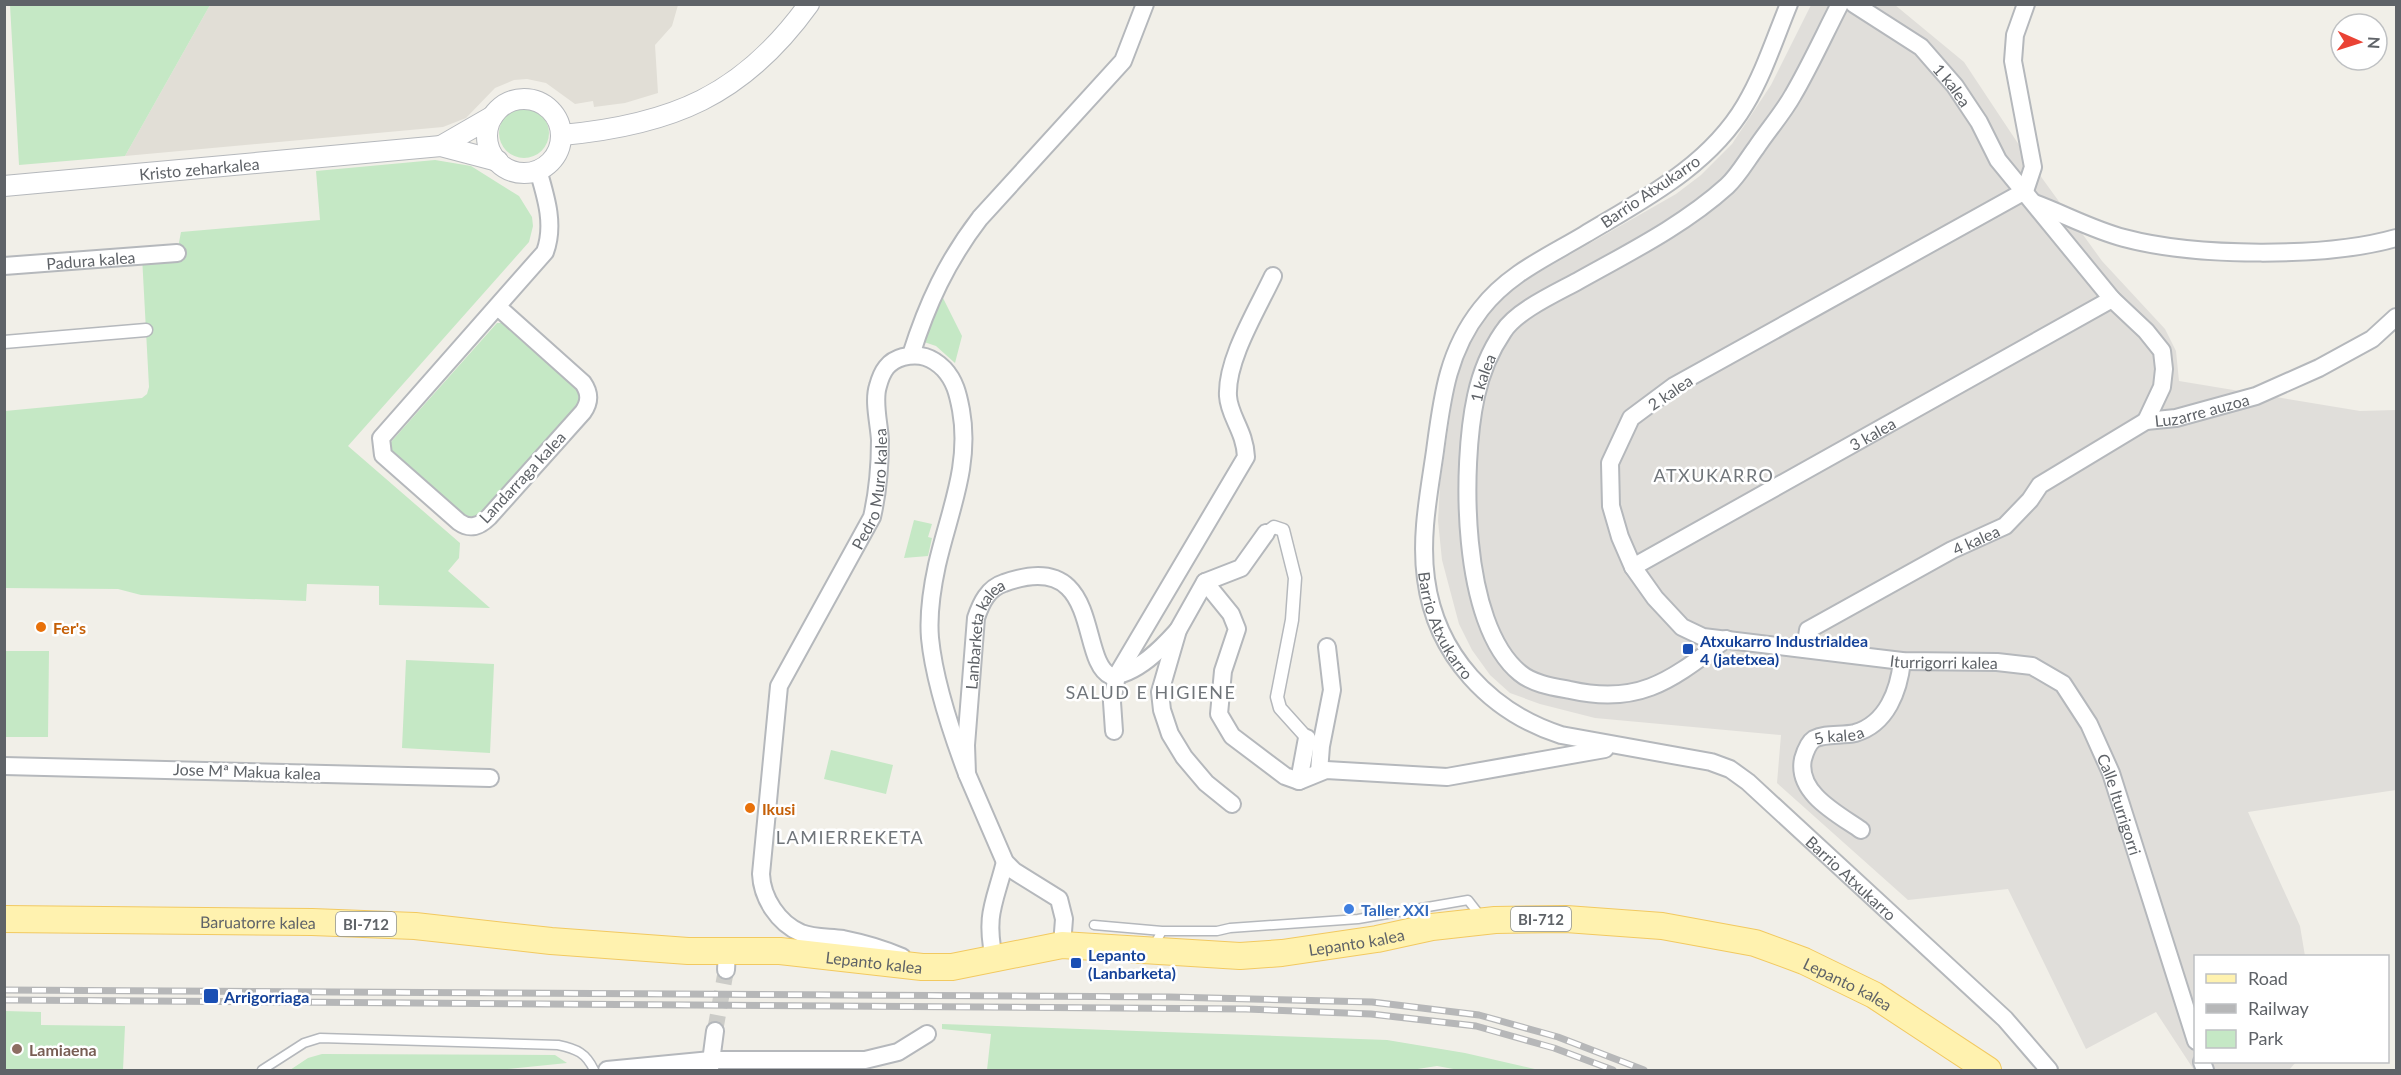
<svg xmlns="http://www.w3.org/2000/svg" width="2401" height="1075" viewBox="0 0 2401 1075" font-family="Lato,sans-serif">
	<style>
		.industrial { fill: #e0deda }
		.education { fill: #e1ded6 }
		.green { fill: #c5e8c5 }
		.lines { fill: none; stroke-linecap: round; stroke-linejoin: round }
		.minor-tunnel { stroke: #ccccc8; stroke-width: 16; stroke-dasharray: 16 8; stroke-linecap: butt }
		.service-casing { stroke: #b5b8bc; stroke-width: 11 }
		.pedestrian-casing { stroke: #b5b8bc; stroke-width: 15 }
		.minor-casing { stroke: #b5b8bc; stroke-width: 20 }
		.tertiary-casing { stroke: #b5b8bc; stroke-width: 22 }
		.primary-casing { stroke: #f2c960; stroke-width: 28 }
		.service { stroke: #fff; stroke-width: 8 }
		.pedestrian { stroke: #fff; stroke-width: 12 }
		.minor { stroke: #fff; stroke-width: 16 }
		.tertiary { stroke: #fff; stroke-width: 20 }
		.primary { stroke: #fff2af; stroke-width: 26 }
		.rail-casing { stroke: #b6b7b8; stroke-width: 7 }
		.rail { stroke: #fff; stroke-width: 4.5; stroke-dasharray: 14; stroke-linecap: butt }
		.food-dot { fill: #e8710a; stroke: #fff; stroke-width: 2 }
		.transit-dot { fill: #1a4fb4; stroke: #fff; stroke-width: 2 }
		.shop-dot { fill: #3f7fe0; stroke: #fff; stroke-width: 2 }
		.education-dot { fill: #8d6e63; stroke: #fff; stroke-width: 2 }
		.labels { text-anchor: middle; dominant-baseline: central; stroke-width: 5; stroke-linejoin: round; paint-order: stroke }
		.shield { fill: #fff; stroke: #8f9295; stroke-width: 1.5 }
		.shield-label { font-size: 15px; font-weight: bold; fill: #5f6368 }
		.street-label { font-size: 16px; fill: #5f6368; stroke: #fff }
		.food-label { font-size: 16px; font-weight: bold; fill: #c56008; stroke: #fff; text-anchor: start }
		.transit-label { font-size: 16px; font-weight: bold; fill: #164399; stroke: #fff; text-anchor: start }
		.shop-label { font-size: 16px; font-weight: bold; fill: #366cbe; stroke: #fff; text-anchor: start }
		.education-label { font-size: 16px; font-weight: bold; fill: #785e54; stroke: #fff; text-anchor: start }
		.neighbourhood-label { font-size: 18px; letter-spacing: 1.5px; fill: #70757a; stroke: #fff }
	</style>
	<rect width="100%" height="100%" fill="#f1efe8"/>
	<path class="industrial" d="M1811 5H1895L1964 62 2029 160 2102 261 2165 329 2176 351 2179 381 2360 411 2396 410V790L2248 812 2300 926 2305 956H2196V1062H2296L2289 1070H2194L2156 1012 2086 1049 2008 889 1908 900 1777 783 1781 735 1595 718 1540 704 1510 693 1490 675 1472 650 1459 624 1442 560 1438 521 1440 484 1454 390 1465 352 1485 315 1517 285 1676 194 1701 175 1732 144 1771 85Z"/>
	<path class="education" d="M210 5H678L672 26 655 45 658 93 625 103 594 107 593 101 575 104 546 83 527 79 514 80 495 88 466 118 443 127 125 156Z"/>
	<path class="green" d="M10 5V4L210 5 125 156 19 165Z
		M499 133a25 25 0 1 1 50 0a25 25 0 1 1-50 0Z
		M435 160 471 166 519 196 532 217 533 226 529 242 348 446 460 543 459 558 448 571 490 608 379 605V586L307 584 306 601 141 595 118 589 5 588V411L142 398 147 394 149 387 142 256 177 253 181 232 320 220 316 171Z
		M940 292 962 336 955 363 936 346 921 341Z
		M497 323H502L583 395V401L476 521 470 522 390 450V443Z
		M914 520 932 524 928 537 932 538 928 556 904 558Z
		M5 651H49L48 737H5Z
		M406 660 494 664 490 753 402 748Z
		M831 750 893 765 886 794 824 779Z
		M5 1011 41 1012V1025L125 1026 123 1070H5Z
		M942 1024 1387 1040 1465 1053 1539 1070H1459L1437 1066 1411 1070H987L991 1034 942 1029Z
		M322 1054 555 1055 567 1063 497 1070H290L308 1058Z"/>
	<g class="lines">
		<path class="minor-tunnel" d="M715 1031 726 970"/>
		<defs>
			<path id="service" d="M1094 925 1162 931
				M1153 947 1162 931H1217L1230 928 1358 919 1468 900 1482 918
				M262 1070 304 1043 320 1038 558 1045C577 1049 586 1053 594 1070"/>
			<path id="pedestrian" d="M4 342 146 330
				M1266 533 1274 527 1283 530 1295 578 1292 620 1277 697 1280 708 1307 738"/>
			<g id="minor">
				<path id="s1" d="M1789 4C1775 38 1764 73 1745 105 1709 166 1644 199 1584 235 1547 257 1508 274 1481 309 1447 352 1442 399 1435 451 1429 493 1420 536 1426 579 1436 655 1490 712 1561 735L1711 762 1730 769 1748 782 2005 1019 2049 1070"/>
				<path id="s2" d="M1854 4 1921 47 1955 86 1979 122 1998 160 2112 299 2146 331 2162 351 2164 369 2162 387 2146 421"/>
				<path id="s3" d="M2025 191 1674 386 1631 418 1610 463 1611 506 1620 537 1633 567 1655 598 1682 627 1703 637 1902 661 1997 662 2032 666 2063 684 2089 724 2111 773 2196 1041"/>
				<path d="M2025 191 2033 167 2013 61 2015 35 2026 4"/>
				<path d="M2034 203C2064 214 2093 230 2124 238 2195 257 2326 258 2396 238"/>
				<path id="s4" d="M4 266 177 253"/>
				<path d="M498 307 583 383C590 393 590 402 583 412L489 517C480 526 470 530 459 522L383 455 381 438 545 252C555 225 546 197 538 170"/>
				<path d="M911 355C927 304 947 261 980 218L1123 61 1145 4"/>
				<path id="s5" d="M1633 567 2112 299"/>
				<path d="M1205 582 1231 614 1237 629 1223 671 1219 714 1232 736 1285 776 1299 781 1326 770 1447 777 1605 749"/>
				<path id="s6" d="M1726 639C1672 679 1641 706 1570 690 1554 687 1533 684 1520 673 1460 624 1461 465 1476 396 1481 373 1490 351 1503 332 1516 311 1556 293 1578 281 1628 253 1684 225 1727 186 1738 176 1747 160 1756 148 1768 130 1783 113 1793 95 1810 66 1824 35 1840 4"/>
				<path id="s7" d="M1805 649 1808 630 1952 550 2005 526 2030 500 2040 485 2146 421 2176 418 2256 396 2319 368 2372 339 2396 317"/>
				<path d="M1114 731 1112 702 1117 675 1246 457C1245 431 1229 416 1228 396 1226 360 1257 310 1273 276"/>
				<path d="M4 766 490 778"/>
				<path d="M1319 772 1321 746 1332 690 1327 647"/>
				<path d="M1299 781 1307 738"/>
				<path d="M1232 804 1206 783 1184 757 1170 734 1162 710 1160 692 1178 630 1205 582 1241 568 1266 533"/>
				<path id="s8" d="M1861 830C1838 814 1796 793 1803 759 1805 752 1808 743 1814 739 1825 733 1842 736 1855 733 1887 724 1899 690 1902 661"/>
				<path id="s9" d="M1062 945 1064 919 1059 899 1014 871 1005 862 967 774 966 745 976 618C981 603 988 588 1004 583 1104 547 1077 661 1111 676 1137 674 1162 648 1178 630"/>
				<path id="s10" d="M902 957C884 949 863 943 843 939 830 937 814 938 801 933 778 923 762 898 761 874L779 686 872 517C878 491 880 466 880 440 879 423 873 401 878 386 882 371 888 361 903 357 920 353 932 357 944 369 955 381 958 394 961 410 971 465 949 512 937 565 932 588 928 614 930 638 934 680 952 734 967 774"/>
				<path d="M994 959C985 914 994 905 1005 862"/>
				<path d="M726 970 727 951"/>
				<path d="M2202 1062 2205 1070"/>
				<path d="M710 1069 715 1031"/>
				<path d="M607 1070 711 1060H865L898 1052 927 1034"/>
			</g>
			<g id="tertiary">
				<circle cx="524" cy="136" r="37"/>
				<path d="M562 135C671 125 743 96 809 4"/>
				<path d="M441 146 493 116"/>
				<path id="s11" d="M4 186 441 146 498 161"/>
			</g>
			<g id="primary">
				<path id="s12" d="M4 919 312 922 415 926 551 941 688 951H780L922 967H952L1062 945 1240 956 1282 953 1377 939 1432 927 1495 920 1566 919 1662 926 1755 943 1804 961 1874 995 1988 1070"/>
			</g>
		</defs>
		<use href="#service" class="service-casing"/>
		<use href="#pedestrian" class="pedestrian-casing"/>
		<use href="#minor" class="minor-casing"/>
		<use href="#tertiary" class="tertiary-casing"/>
		<use href="#primary" class="primary-casing"/>
		<use href="#service" class="service"/>
		<use href="#pedestrian" class="pedestrian"/>
		<use href="#minor" class="minor"/>
		<use href="#tertiary" class="tertiary"/>
		<use href="#primary" class="primary"/>
		<defs>
			<path id="rail" d="M4 990 1170 997 1372 1002 1479 1015 1558 1037 1644 1070
				M4 1000 1246 1009 1371 1014 1476 1026 1554 1048 1613 1070"/>
		</defs>
		<use href="#rail" class="rail-casing"/>
		<use href="#rail" class="rail"/>
	</g>
	<g class="food-dot">
		<circle cx="41" cy="627" r="6"/>
		<circle cx="750" cy="808" r="6"/>
	</g>
	<g class="transit-dot">
		<rect x="1682" y="643" width="12" height="12" rx="3"/>
		<rect x="1070" y="957" width="12" height="12" rx="3"/>
		<rect x="203" y="988" width="16" height="16" rx="3"/>
	</g>
	<circle class="shop-dot" cx="1349" cy="909" r="6"/>
	<circle class="education-dot" cx="17" cy="1049" r="6"/>
	<g class="labels">
		<g class="shield">
			<rect x="1511" y="907" width="60" height="24" rx="4.5"/>
			<rect x="336" y="912" width="60" height="24" rx="4.5"/>
		</g>
		<g class="shield-label">
			<text x="1541" y="919">BI-712</text>
			<text x="366" y="924">BI-712</text>
		</g>
		<g class="street-label">
			<text stroke="none"><textPath href="#s2" startOffset="129">1 kalea</textPath></text>
			<text stroke="none"><textPath href="#s11" startOffset="196">Kristo zeharkalea</textPath></text>
			<text transform="translate(1650 191) rotate(-34)">Barrio Atxukarro</text>
			<text stroke="none"><textPath href="#s4" startOffset="87">Padura kalea</textPath></text>
			<text stroke="none"><textPath href="#s6" startOffset="534">1 kalea</textPath></text>
			<text transform="translate(1670 392) rotate(-34)">2 kalea</text>
			<text stroke="none"><textPath href="#s7" startOffset="477">Luzarre auzoa</textPath></text>
			<text stroke="none"><textPath href="#s5" startOffset="274">3 kalea</textPath></text>
			<text transform="translate(522 477) rotate(-47)">Landarraga kalea</text>
			<text stroke="none"><textPath href="#s10" startOffset="588">Pedro Muro kalea</textPath></text>
			<text stroke="none"><textPath href="#s7" startOffset="210">4 kalea</textPath></text>
			<text stroke="none"><textPath href="#s1" startOffset="778">Barrio Atxukarro</textPath></text>
			<text stroke="none"><textPath href="#s9" startOffset="352">Lanbarketa kalea</textPath></text>
			<text stroke="none"><textPath href="#s3" startOffset="956">Iturrigorri kalea</textPath></text>
			<text stroke="none"><textPath href="#s8" startOffset="146">5 kalea</textPath></text>
			<text transform="translate(247 771) rotate(2)">Jose Mª Makua kalea</text>
			<text stroke="none"><textPath href="#s3" startOffset="1214">Calle Iturrigorri</textPath></text>
			<text stroke="none"><textPath href="#s1" startOffset="1281">Barrio Atxukarro</textPath></text>
			<text stroke="none"><textPath href="#s12" startOffset="254">Baruatorre kalea</textPath></text>
			<text stroke="none"><textPath href="#s12" startOffset="1358">Lepanto kalea</textPath></text>
			<text stroke="none"><textPath href="#s12" startOffset="872">Lepanto kalea</textPath></text>
			<text stroke="none"><textPath href="#s12" startOffset="1862">Lepanto kalea</textPath></text>
		</g>
		<g class="food-label">
			<text x="53" y="627">Fer's</text>
			<text x="762" y="808">Ikusi</text>
		</g>
		<g class="transit-label">
			<text x="1700" y="640">Atxukarro Industrialdea<tspan x="1700" dy="18">4 (jatetxea)</tspan></text>
			<text x="1088" y="954">Lepanto<tspan x="1088" dy="18">(Lanbarketa)</tspan></text>
			<text x="224" y="996">Arrigorriaga</text>
		</g>
		<g class="shop-label">
			<text x="1361" y="909">Taller XXI</text>
		</g>
		<g class="education-label">
			<text x="29" y="1049">Lamiaena</text>
		</g>
		<g class="neighbourhood-label">
			<text x="1714" y="475">ATXUKARRO</text>
			<text x="1151" y="692">SALUD E HIGIENE</text>
			<text x="850" y="837">LAMIERREKETA</text>
		</g>
	</g>
	<rect width="2401" height="1075" fill="none" stroke="#5f6368" stroke-width="12"/>
	<rect x="2194" y="955" width="195" height="108" fill="#ffffff" stroke="#bfc1c3" stroke-width="1.5"/>
	<rect x="2206" y="974" width="30" height="9" fill="#fff2af" stroke="#bfc1c3" stroke-width="1.5"/>
	<text x="2248" y="985" font-size="18" fill="#5f6368">Road</text>
	<rect x="2206" y="1004" width="30" height="9" fill="#b6b7b8" stroke="#bfc1c3" stroke-width="1.5"/>
	<text x="2248" y="1015" font-size="18" fill="#5f6368">Railway</text>
	<rect x="2206" y="1030" width="30" height="18" fill="#c5e8c5" stroke="#bfc1c3" stroke-width="1.5"/>
	<text x="2248" y="1045" font-size="18" fill="#5f6368">Park</text>
	<g transform="translate(2359 42) rotate(93)"><circle r="28" fill="#ffffff" stroke="#bfc1c3" stroke-width="1.5"/>
	<path d="M0-4.5L10 22L0 15L-10 22Z" fill="#ea4335"/>
	<text y="-9" font-size="16" font-weight="bold" text-anchor="middle" fill="#5f6368">N</text>
	</g>
</svg>
